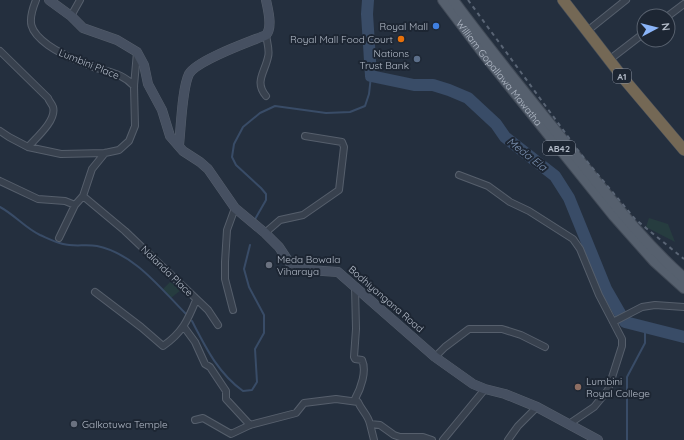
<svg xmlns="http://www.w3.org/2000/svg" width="684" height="440" viewBox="0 0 684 440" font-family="Quicksand,sans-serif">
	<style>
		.green { fill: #263c3f }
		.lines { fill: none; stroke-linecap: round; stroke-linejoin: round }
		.stream { stroke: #394c67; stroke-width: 2 }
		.river { stroke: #394c67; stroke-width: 12 }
		.street-casing { stroke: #565f6c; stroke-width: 8 }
		.secondary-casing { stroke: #565f6c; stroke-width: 10 }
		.primary-casing { stroke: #414a57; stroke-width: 12 }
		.highway-casing { stroke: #434c59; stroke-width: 12 }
		.street { stroke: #38414e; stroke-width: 6 }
		.secondary { stroke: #465061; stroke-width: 9 }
		.primary { stroke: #56606e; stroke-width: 10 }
		.highway { stroke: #746855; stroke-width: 11 }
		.rail { stroke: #5a6575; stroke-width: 2; stroke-dasharray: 4 4; stroke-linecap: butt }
		.shop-dot { fill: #3f7fe0; stroke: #1d2633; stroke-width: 1.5 }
		.food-dot { fill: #e8710a; stroke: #1d2633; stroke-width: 1.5 }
		.service-dot { fill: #5c6f8a; stroke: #1d2633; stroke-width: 1.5 }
		.worship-dot { fill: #6b7280; stroke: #1d2633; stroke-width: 1.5 }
		.education-dot { fill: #8d6e63; stroke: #1d2633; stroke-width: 1.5 }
		.labels { text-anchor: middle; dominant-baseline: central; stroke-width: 4; stroke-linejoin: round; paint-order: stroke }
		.shield { fill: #1d2633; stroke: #878f9c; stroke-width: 1 }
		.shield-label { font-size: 9px; font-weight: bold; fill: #b4bcc9 }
		.poi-label { font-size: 10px; fill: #b4bcc9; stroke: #1d2633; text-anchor: end }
		.street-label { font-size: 10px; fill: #b4bcc9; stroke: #1d2633 }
		.water-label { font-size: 11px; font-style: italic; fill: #7c92b1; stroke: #1d2633 }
	</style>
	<rect width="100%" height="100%" fill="#242f3e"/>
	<path class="green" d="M649 218 668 224 675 242 646 227Z
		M170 282 181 290 171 298 163 289Z"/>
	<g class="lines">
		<path class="stream" d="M0 207C15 215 25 228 40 235 47 238 55 242 63 244 74 247 86 244 97 246 135 254 160 288 186 314
			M254 221 266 200V194L261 188 236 165 232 157 234 144 243 127 260 113 275 106 326 113 350 112 365 106 369 94 371 76
			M192 321C206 348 218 373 243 391L252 390 257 382 255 349 264 333V315L249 287 244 269 250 245
			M627 440V377L645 343V328"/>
		<path class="river" d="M368 0 367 14 371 76 414 85H433L449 90 468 98 496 124 505 137 555 176 569 198 606 289 625 322 684 337"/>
		<defs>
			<path id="street" d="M36 0C27 22 29 31 48 45 63 56 79 61 96 68 111 73 122 73 134 86
				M71 16 80 0
				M668 16 684 4
				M586 32 626 0
				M266 35C267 42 270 51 268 57 265 72 254 82 266 96
				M0 51 48 98C49 101 52 104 53 107 57 120 36 138 28 147
				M609 60 644 33
				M0 131 9 137 28 147 61 154 105 153 119 150 129 141 135 126 134 86 137 52
				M459 175 488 186 510 202 529 211 573 239 580 249 599 295 622 339V346L608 390 594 407 569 424
				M0 181 38 199 65 201 75 205
				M83 196 125 231 208 310 218 325
				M265 233 280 220 303 215 339 190 344 147 342 142 305 136
				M59 238 75 205 83 196 92 169 105 153
				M355 287 356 329 354 357 355 359 362 360C367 371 361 388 355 399L358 402
				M95 292 141 327 163 346C182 333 188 320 196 300
				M233 310 225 279V262L227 230 235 208
				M613 322 642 307 655 305 684 307
				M184 327 195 342 205 364 210 367 226 391V399L250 425
				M435 357 445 347 469 329H502L521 335 545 347
				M195 420 203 418 231 434 250 425 296 413 304 403 336 399 358 402C362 411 368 415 370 424L380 425 394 435 400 437H423L432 440
				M370 424 374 440
				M443 440 485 389
				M508 440 518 426 537 407"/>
			<path id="secondary" d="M49 0 71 16 83 28 117 40 137 52 144 65 148 84 162 110 170 136 183 151 200 162 208 169 235 208 265 233 279 247 289 262 308 270 338 272 435 357 473 384 485 389 505 394 537 407 598 440
				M179 145C181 128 182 88 189 74 197 60 249 42 266 35 273 27 268 10 266 0"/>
			<g id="primary">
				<path id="s1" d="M443 0 483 53 614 216 654 261 684 288"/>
				<path d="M453 0C492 53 534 104 575 155 610 198 643 242 684 278"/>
			</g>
			<path id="highway" d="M563 0 624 79 684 150"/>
		</defs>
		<use href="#street" class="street-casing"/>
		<use href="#secondary" class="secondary-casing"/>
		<use href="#primary" class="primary-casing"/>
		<use href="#highway" class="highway-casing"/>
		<use href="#street" class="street"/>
		<use href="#secondary" class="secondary"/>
		<use href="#primary" class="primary"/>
		<use href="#highway" class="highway"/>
		<path class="rail" d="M468 0 580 153 635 219 684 259"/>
	</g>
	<circle class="shop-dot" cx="436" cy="26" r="4"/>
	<circle class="food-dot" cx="401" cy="39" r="4"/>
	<circle class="service-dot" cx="417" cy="59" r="4"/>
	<g class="worship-dot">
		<circle cx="269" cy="265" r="4"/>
		<circle cx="74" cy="424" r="4"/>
	</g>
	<circle class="education-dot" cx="578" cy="387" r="4"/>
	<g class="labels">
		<g class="shield">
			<rect x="613" y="69" width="18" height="14" rx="3"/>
			<rect x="543" y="141" width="32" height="14" rx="3"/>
		</g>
		<g class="shield-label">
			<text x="622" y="76">A1</text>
			<text x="559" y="148">AB42</text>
		</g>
		<g class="poi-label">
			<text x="428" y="26">Royal Mall</text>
			<text x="393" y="39">Royal Mall Food Court</text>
			<text x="409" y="53">Nations<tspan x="409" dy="12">Trust Bank</tspan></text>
			<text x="277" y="259" text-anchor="start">Meda Bowala<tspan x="277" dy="12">Viharaya</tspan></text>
			<text x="586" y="381" text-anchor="start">Lumbini<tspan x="586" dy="12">Royal College</tspan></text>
			<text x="82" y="424" text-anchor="start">Galkotuwa Temple</text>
		</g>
		<g class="street-label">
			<text transform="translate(89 64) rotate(22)">Lumbini Place</text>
			<text stroke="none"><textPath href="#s1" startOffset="92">William Gopallawa Mawatha</textPath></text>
			<text transform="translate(167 271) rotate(44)">Nalanda Place</text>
			<text transform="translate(386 299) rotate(41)">Bodhiyangana Road</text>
		</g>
		<g class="water-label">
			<text transform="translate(527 154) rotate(38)">Meda Ela</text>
		</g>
	</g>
	<g transform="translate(656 28) rotate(83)"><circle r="19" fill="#1d2633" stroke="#59626f"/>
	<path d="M0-3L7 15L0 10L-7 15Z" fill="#8ab4f8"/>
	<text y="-6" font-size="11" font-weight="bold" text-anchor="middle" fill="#b4bcc9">N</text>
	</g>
</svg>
